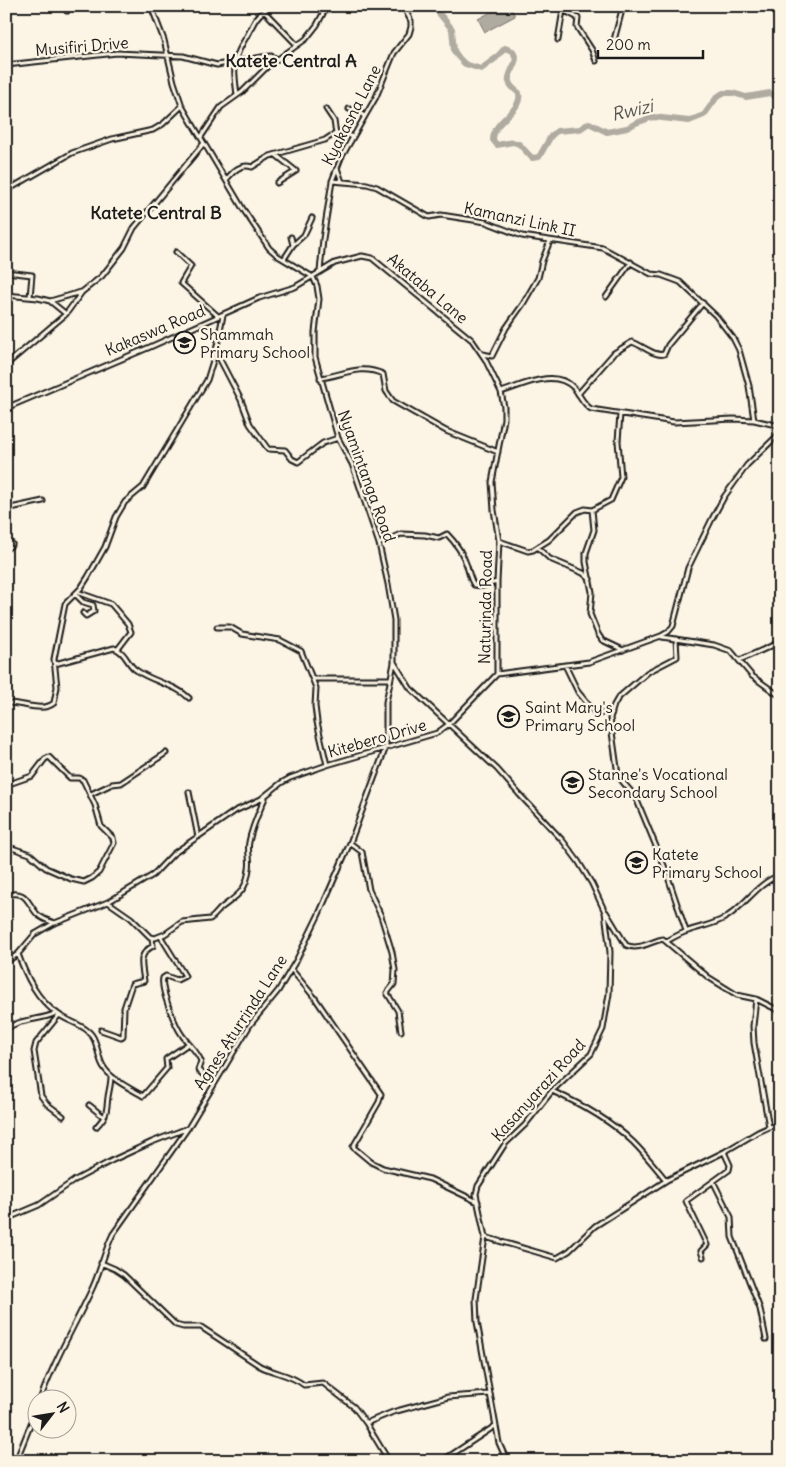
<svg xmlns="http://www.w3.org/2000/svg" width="786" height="1467" viewBox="0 0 786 1467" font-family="Delius,sans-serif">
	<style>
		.water { fill: #b0aba1; stroke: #75726c }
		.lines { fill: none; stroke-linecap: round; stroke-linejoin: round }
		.river { stroke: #b0aba1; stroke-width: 6 }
		.minor-casing { stroke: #1c1c1c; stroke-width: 7 }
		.minor { stroke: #fcf5e5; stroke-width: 3 }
		.labels { text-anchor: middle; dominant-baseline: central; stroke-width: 4.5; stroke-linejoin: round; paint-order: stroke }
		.street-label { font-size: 16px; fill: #1c1c1c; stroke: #fcf5e5 }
		.poi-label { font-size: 16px; fill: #1c1c1c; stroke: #fcf5e5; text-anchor: start }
		.neighbourhood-label { font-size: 18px; font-weight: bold; fill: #1c1c1c; stroke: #fcf5e5 }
		.water-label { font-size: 18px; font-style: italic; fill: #575551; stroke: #fcf5e5 }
	</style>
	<rect width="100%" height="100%" fill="#fcf5e5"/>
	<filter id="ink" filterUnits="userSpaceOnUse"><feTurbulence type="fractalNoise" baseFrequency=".02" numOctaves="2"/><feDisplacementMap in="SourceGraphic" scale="10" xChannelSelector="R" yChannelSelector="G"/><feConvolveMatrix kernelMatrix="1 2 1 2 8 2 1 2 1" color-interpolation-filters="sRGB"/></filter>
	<g filter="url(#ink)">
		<path class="water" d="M502 6H510L515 16 485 32 478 19Z"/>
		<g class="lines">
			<path class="river" d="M433 6 452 29 454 51 459 58 465 64 481 69 496 58 505 48 513 51 516 59C511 76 501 80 519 93 523 112 493 119 493 140L497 145 513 142 519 144 532 158 539 157 551 136 557 131 580 129 589 123 607 132 627 128 636 123 653 117 689 121 704 115 717 97 723 93H733L746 97 770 93 780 100"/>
			<defs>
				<path id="minor" d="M151 6 164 40 174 82 182 106 243 209 269 248 278 256 313 277 317 286 319 299 315 332V357L338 438 352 464 379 544 388 584 394 620V662L410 688 497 769 519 794 563 841 578 861 592 884 605 912 610 952 609 994 603 1029 591 1054 552 1091 525 1125 505 1144 478 1186 476 1194 485 1237 476 1299 477 1322 499 1443 507 1461
					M268 6 264 11 297 45
					M346 6 350 8 373 6
					M561 6 563 10 578 18 577 27 592 50 596 61
					M67 11 68 6
					M558 40 563 10
					M614 40 623 6
					M6 65 117 53 183 56 217 65 262 57 271 56 277 59
					M237 95C233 65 232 60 248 34 253 25 255 17 264 11
					M326 109 334 121 336 134
					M349 109 360 111 364 117
					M201 137 221 107 242 92 268 66 306 39 317 25 327 6
					M276 155 296 171 277 183
					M337 168 342 182
					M226 180C233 172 240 163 252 167L270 156 325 140 331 136 341 132 353 137
					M332 181 367 184 377 187 429 217 441 215 486 222 522 236 603 248 651 274 661 275 680 282 716 316 733 338 739 350 749 386 754 420
					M6 191 72 153 112 139 153 130 163 124 182 106
					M293 245 304 235 312 218
					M176 252 191 266 181 283 218 316
					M284 259 293 245 291 237
					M6 272 32 275 30 297
					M320 272 323 239 332 181 341 158 376 97 394 53 409 34 411 27V21L403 6
					M6 295 38 298 50 301 66 314
					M606 297 631 262
					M50 301 81 292
					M216 352 241 400 250 424 268 449 285 450 292 459 298 462 323 443 338 438
					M483 354 492 356 506 328 523 304 538 278 542 261 550 241
					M6 365 66 314 82 292 102 276 124 248 134 228 204 143
					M320 378C342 376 359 363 383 374L386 391 393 401 446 431 498 452
					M501 392C524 385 554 368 574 388 580 395 583 404 591 409L674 422 733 419 754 420 780 426
					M578 394 614 353 632 342C642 345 655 357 664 354L668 345 703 303
					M6 408 150 347 259 298 295 287 335 263 362 256 372 258 472 340 485 359 501 392 504 407V419L492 482 494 510 499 541 497 582V674
					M6 509 43 501
					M592 510 594 530 586 553V562L592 592 590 614 598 634 602 640 623 650
					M499 541 528 551 533 550 549 540 577 512 585 509 592 510 611 500 621 477 618 441 620 414
					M6 544 10 542 12 544 8 548
					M379 544 401 534 425 535 439 538 447 534C455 542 463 554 467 566 469 573 470 579 474 585L482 586 497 582
					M538 548 550 559 583 573 590 579
					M77 592 111 604 128 624 131 632 118 649
					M75 594 83 602 93 605 94 611 86 616 83 613
					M217 627H230L242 634 280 640 301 651 316 688 315 706 317 722 327 765
					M662 637 714 645 731 651 752 676 780 696
					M676 639 677 657 648 672 618 698 614 705 610 718 618 775C623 784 631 790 636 798L665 868 686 931
					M740 660 780 642
					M55 664 114 648C126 652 127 664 136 670 152 682 175 684 189 698
					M565 665 578 692 597 715 604 712 612 713
					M313 679H389
					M6 703C21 702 42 713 54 703L57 687 54 659 65 604 81 588 88 577 105 547 116 517 125 502 143 487 207 380 216 351 223 315
					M6 785 32 776 45 759 49 757 70 778H79L83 780 95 805 101 826 113 838 114 843 99 872 92 878 84 882 71 879 46 868 30 854 6 846
					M189 792 198 837
					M91 794 112 784 121 783 166 753
					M350 843 362 852 369 890 381 916 392 952 395 970 394 984 387 993 398 1011 401 1031
					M6 895C27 890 26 901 37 914 42 919 48 921 55 923L108 902 153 875 173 854 235 811 261 799 281 783 290 778 327 765 437 733 449 724 497 674 589 662 661 636 668 632 673 626 688 568 712 519 724 497 747 465 780 433
					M108 902 131 918 150 937 155 938 165 934 182 922 210 919C215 916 217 912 221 908 238 895 246 892 249 869 251 860 247 851 249 842 252 826 259 812 265 798
					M606 912 626 945C639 951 651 941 663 939L708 977 737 995 756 999 780 1011
					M161 937 185 976 177 980 166 976 163 978C160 989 175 1025 182 1035 188 1044 197 1051 201 1061L198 1070 214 1084
					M667 941C674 937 681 933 688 931 702 926 717 924 728 916 747 903 758 883 780 875
					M18 954C26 976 37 1000 58 1014 67 1021 79 1023 88 1031 98 1039 97 1056 103 1066 111 1080 130 1088 143 1096L167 1068 166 1059 188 1044
					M6 962 18 954 35 934 54 923
					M291 969 315 998 381 1094 379 1102 353 1147 371 1162 383 1168 430 1179 478 1202
					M59 1015 36 1043 34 1051 41 1096 47 1104 63 1116
					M6 1029C21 1018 40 1021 56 1013
					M101 1030 121 1037 123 1036 124 1008 132 984 144 981C142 966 137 954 153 946L152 938
					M552 1091C581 1104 610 1120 633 1142 645 1154 656 1168 666 1180
					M89 1105 104 1117
					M96 1127C108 1114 106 1113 108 1097 109 1090 111 1084 111 1076
					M769 1127 780 1125
					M714 1183 731 1217 732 1237 760 1309 766 1339
					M6 1219 39 1205 75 1180 113 1160 152 1142 188 1128
					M485 1237 557 1258 569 1251 595 1226 667 1180 724 1152 758 1132 769 1127 754 1043 753 1026 756 999
					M703 1257 701 1251 707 1245 686 1201 729 1170 730 1165 724 1152
					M101 1263 115 1269 124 1275 176 1325 183 1327H201L260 1366C276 1374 290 1374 304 1385L323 1383 354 1407 366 1423 389 1461
					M40 1400C53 1362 74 1327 91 1291 100 1273 104 1252 113 1234L188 1128 250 1025 278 991 297 959 319 914 350 843 386 747V702L394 663
					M366 1423 393 1412 448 1397 489 1394
					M16 1461 38 1406
					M442 1461 495 1426"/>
			</defs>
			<use href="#minor" class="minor-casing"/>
			<use href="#minor" class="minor"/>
		</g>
	</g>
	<defs>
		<symbol id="school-ring" viewBox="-11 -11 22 22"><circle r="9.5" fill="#fcf5e5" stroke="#1c1c1c" stroke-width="1.5"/><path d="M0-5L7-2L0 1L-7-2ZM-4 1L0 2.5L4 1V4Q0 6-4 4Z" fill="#1c1c1c"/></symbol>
	</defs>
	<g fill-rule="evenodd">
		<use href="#school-ring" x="172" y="330" width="25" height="25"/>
		<use href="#school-ring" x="496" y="704" width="25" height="25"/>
		<use href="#school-ring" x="560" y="770" width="25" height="25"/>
		<use href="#school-ring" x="624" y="850" width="25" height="25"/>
	</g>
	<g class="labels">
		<g class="street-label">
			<text transform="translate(82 46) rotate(-5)">Musifiri Drive</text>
			<text transform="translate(351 115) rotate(-63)">Kyakasna Lane</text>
			<text transform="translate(520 219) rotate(12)">Kamanzi Link II</text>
			<text transform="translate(428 288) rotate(40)">Akataba Lane</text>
			<text transform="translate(155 330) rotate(-23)">Kakaswa Road</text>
			<text transform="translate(367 476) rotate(70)">Nyamintanga Road</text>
			<text transform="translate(485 607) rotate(-89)">Naturinda Road</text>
			<text transform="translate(377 738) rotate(-16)">Kitebero Drive</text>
			<text transform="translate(240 1022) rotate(-57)">Agnes Aturrinda Lane</text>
			<text transform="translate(538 1090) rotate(-48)">Kasanyarazi Road</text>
		</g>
		<g class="poi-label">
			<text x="200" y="334">Shammah<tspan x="200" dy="18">Primary School</tspan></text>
			<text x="525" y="707">Saint Mary's<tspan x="525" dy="18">Primary School</tspan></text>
			<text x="588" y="774">Stanne's Vocational<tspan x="588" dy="18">Secondary School</tspan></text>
			<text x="652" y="854">Katete<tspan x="652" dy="18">Primary School</tspan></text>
		</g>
		<g class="neighbourhood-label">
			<text x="291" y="60">Katete Central A</text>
			<text x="156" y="212">Katete Central B</text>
		</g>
		<g class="water-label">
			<text transform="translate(632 110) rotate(-13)">Rwizi</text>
		</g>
	</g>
	<rect width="786" height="1467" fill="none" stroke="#fcf5e5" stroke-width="25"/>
	<rect x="12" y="12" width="761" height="1442" fill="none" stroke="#1c1c1c" stroke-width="2" filter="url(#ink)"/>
	<g transform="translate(52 1414) rotate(59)"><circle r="24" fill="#fcf5e5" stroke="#a29e95"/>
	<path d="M0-4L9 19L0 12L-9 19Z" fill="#1c1c1c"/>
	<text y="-8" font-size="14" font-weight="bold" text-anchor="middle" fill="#1c1c1c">N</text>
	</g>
	<path d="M598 50v8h105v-8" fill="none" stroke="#1c1c1c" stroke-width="2.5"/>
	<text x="606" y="50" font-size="15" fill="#1c1c1c" stroke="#fcf5e5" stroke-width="4" paint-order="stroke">200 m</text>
</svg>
